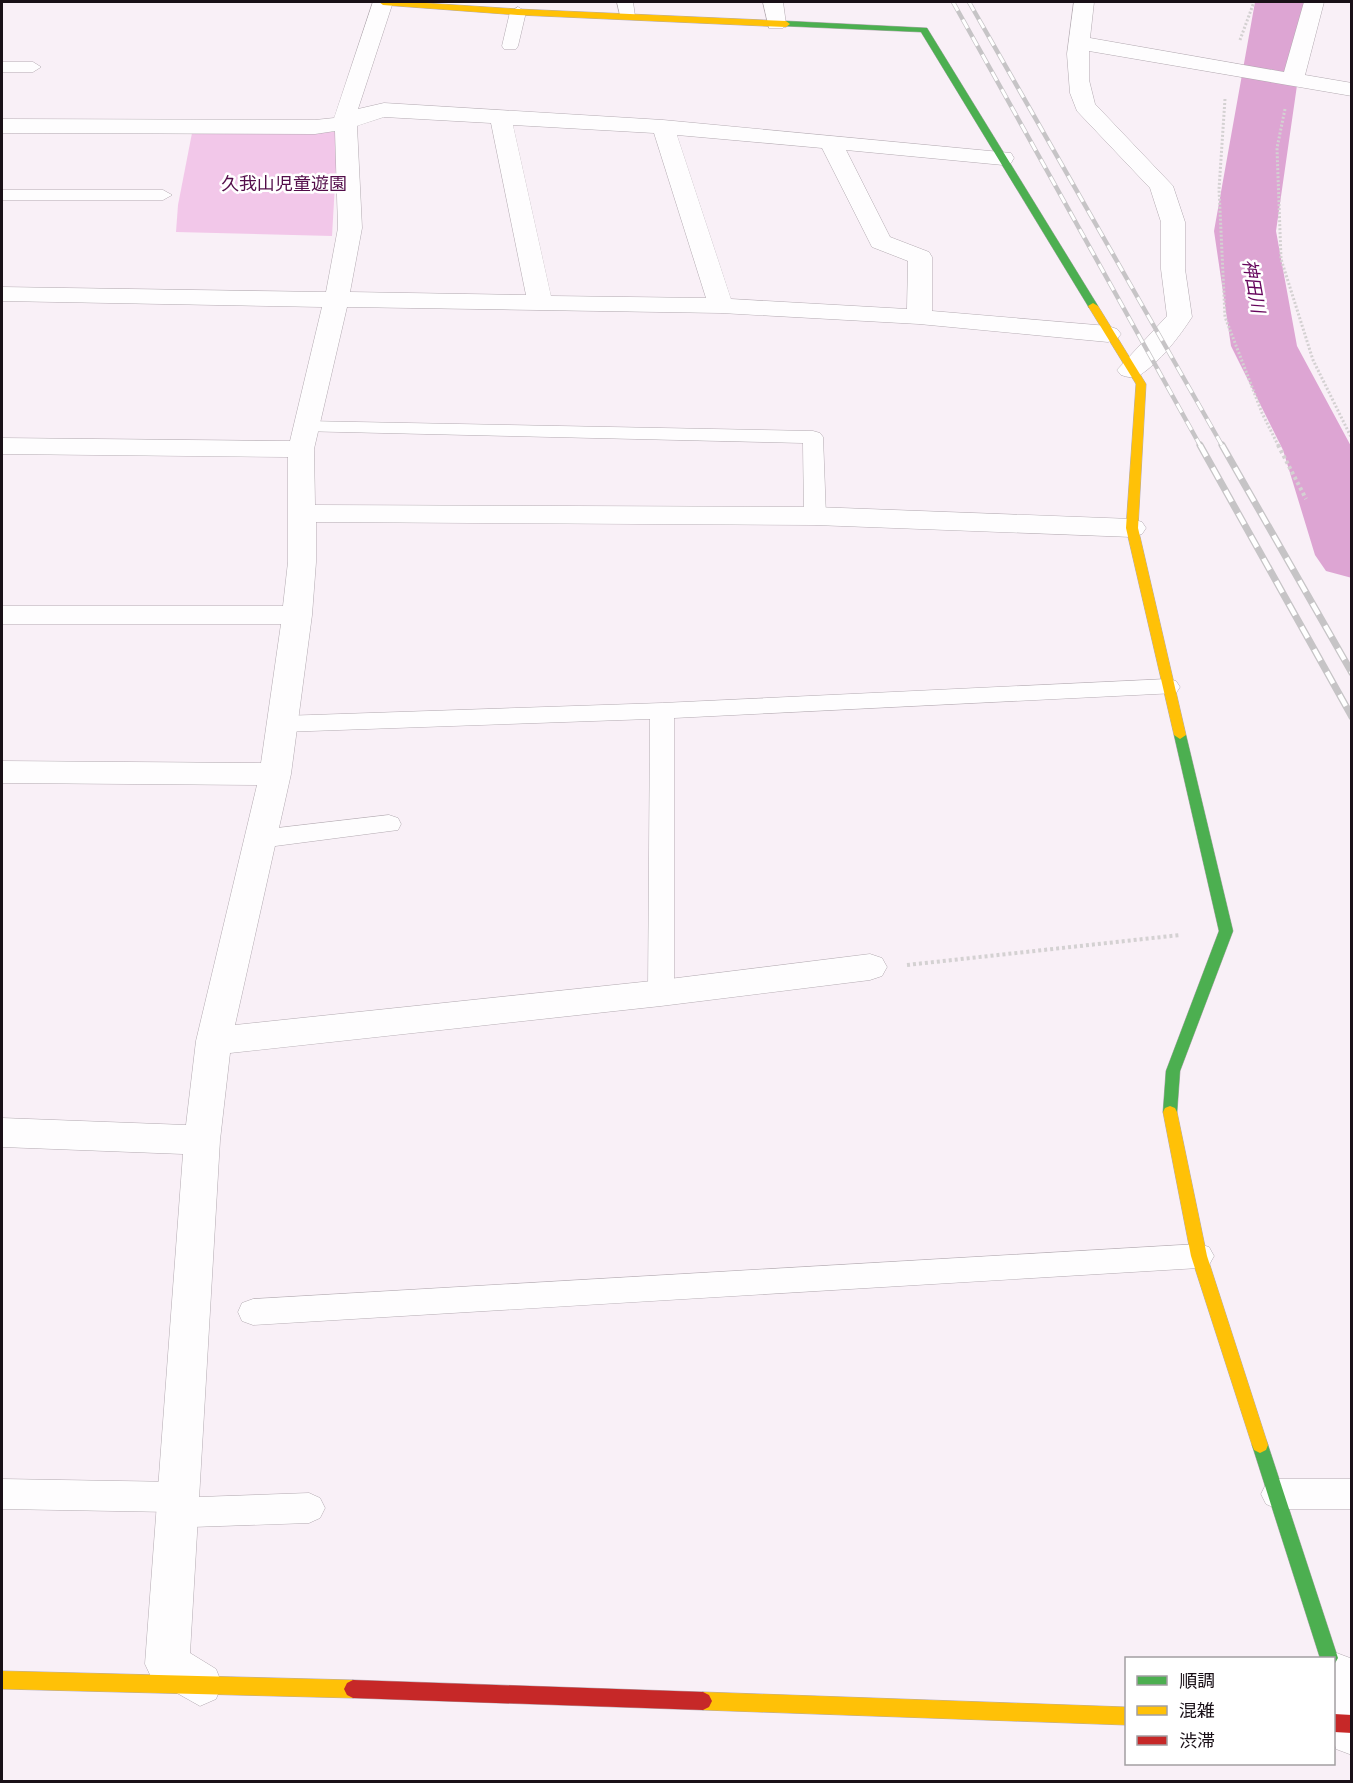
<svg xmlns="http://www.w3.org/2000/svg" width="1353" height="1783" viewBox="0 0 1353 1783" font-family="Roboto,'Noto Sans JP',sans-serif">
	<style>
		.green { fill: #f2c7e9 }
		.lines { fill: none; stroke-linecap: round; stroke-linejoin: round }
		.river { fill: #dda5d3; fill-rule: evenodd }
		.lane-casing { stroke: #b3aab1; stroke-width: 1 }
		.street-casing { stroke: #b3aab1; stroke-width: 1 }
		.fast-casing { stroke: #b3aab1; stroke-width: 1 }
		.slow-casing { stroke: #b3aab1; stroke-width: 1 }
		.jam-casing { stroke: #b3aab1; stroke-width: 1 }
		.path-far1 { stroke: #d4d1d2; stroke-width: 3; stroke-dasharray: 2 2; stroke-linecap: butt }
		.path { stroke: #d4d1d2; stroke-width: 4; stroke-dasharray: 3 3; stroke-linecap: butt }
		.lane { fill: #fefdfe; fill-rule: evenodd }
		.street { fill: #fefdfe; fill-rule: evenodd }
		.fast { fill: #4caf50; fill-rule: evenodd }
		.slow { fill: #ffc107; fill-rule: evenodd }
		.jam { fill: #c62828; fill-rule: evenodd }
		.rail-far1-casing { stroke: #c6c4c6; stroke-width: 4.5 }
		.rail-casing { stroke: #c6c4c6; stroke-width: 7 }
		.rail-far1 { stroke: #fff; stroke-width: 3; stroke-dasharray: 10; stroke-linecap: butt }
		.rail { stroke: #fff; stroke-width: 4.5; stroke-dasharray: 13; stroke-linecap: butt }
		.labels { text-anchor: middle; dominant-baseline: central; stroke-width: 5; stroke-linejoin: round; paint-order: stroke }
		.far-park-label { font-size: 18px; fill: #530d4a; stroke: #fff }
		.far-water-label { font-size: 18px; font-style: italic; fill: #66065c; stroke: #fff }
	</style>
	<rect width="100%" height="100%" fill="#f9f0f7"/>
	<path class="green" d="M338 132 332 236 176 232 178 205 192 133Z"/>
	<g class="lines">
		<path class="river" d="M1255 2H1309L1276 231 1297 346 1352 448V578L1326 571 1315 555 1283 450 1231 346 1214 231Z"/>
		<defs>
			<path id="lane" d="M617 2H633L635 16 633 19H621Z
				M518 7 526 12 518 46 516 49H504L502 46 510 12Z
				M2 62H33L41 67 33 72H2Z
				M2 190H163L172 195 163 200H2Z
				M305 421 813 431 820 433 823 437 826 516 823 521H807L804 516 803 443 298 431 295 427 298 423Z
				M1168 679 1176 681 1180 687 1176 693 674 718V993L670 1000 661 1003 652 1000 648 993 650 719 282 732 274 730 270 724 274 718 282 716 662 703Z
				M389 815 398 818 401 824 398 830 260 848 251 845 248 839 251 833 260 830Z
				M1199 1244 1209 1247 1214 1256 1209 1265 1199 1268 253 1325 242 1321 238 1312 242 1303 253 1299Z
				M2 1479 179 1482 190 1487 199 1497 309 1493 320 1498 325 1508 320 1518 309 1523 192 1527 181 1523 171 1512 2 1509Z
				M1277 1479H1352V1509H1277L1266 1504 1261 1494 1266 1484Z"/>
			<path id="street" d="M373 2H393L358 109 384 103 663 120 1011 153 1014 158 1011 163 1003 165 846 150 890 237 929 252 932 257V311L1108 326 1117 329 1121 334 1117 339 1108 342 919 324 721 313 347 307 314 449 315 505 815 507 1132 519 1142 522 1146 528 1142 534 1132 537 815 525 316 522V562L312 615 291 774 235 1025 661 980 870 954 882 958 887 967 882 976 870 980 661 1006 230 1053 220 1140 190 1653 216 1669 222 1684 216 1699 200 1706 152 1679 145 1664 183 1154 2 1147V1118L186 1125 196 1041 257 785 2 783V761L261 763 281 624H2V606H283L288 562V457L2 454V438L290 441 322 307 2 301V287L326 292 338 228 335 131 315 134 2 133V119L315 120 334 118ZM384 117 491 123 526 295 350 292 362 228 357 126ZM513 125 654 133 706 298 551 296ZM677 135 822 148 872 247 908 261 907 309 731 299Z
				M763 2H783L786 24 783 28H769Z
				M1074 2H1094L1090 38 1284 72 1304 2H1324L1305 75 1352 83V96L1089 51V80L1095 104 1173 186 1185 222V269L1192 317C1179 337 1160 362 1140 375 1134 379 1127 377 1121 375L1117 370 1167 316 1161 269V222L1150 188 1077 111 1070 93 1067 54Z
				M1334 1652 1350 1658 1352 1663V1755L1336 1749 1334 1742V1658H1318Z"/>
			<path id="fast" d="M786 21 927 28 1098 306 1097 308H1089L1088 306 921 32 783 26 782 24Z
				M1180 731 1186 735 1233 931 1180 1071 1177 1112 1175 1116 1170 1118 1165 1116 1163 1112 1166 1071 1219 931 1174 735Z
				M1260 1437 1266 1440 1268 1445 1338 1658 1334 1665V1658H1320L1252 1445 1254 1440Z"/>
			<path id="slow" d="M379 2H410L518 9 786 21 790 24 786 27 518 15 383 5Z
				M1093 303 1098 306 1146 384 1138 528 1186 735 1180 739 1174 735 1126 528 1136 384 1088 306Z
				M1170 1106 1175 1108 1177 1112 1207 1256 1268 1445 1266 1450 1260 1453 1254 1450 1252 1445 1191 1256 1163 1112 1165 1108Z
				M2 1671 353 1680 359 1683 362 1689 359 1695 353 1698 2 1689Z
				M703 1692 1126 1707V1725L703 1710 697 1707 694 1701 697 1695Z"/>
			<path id="jam" d="M353 1680 703 1692 709 1695 712 1701 709 1707 703 1710 353 1698 347 1695 344 1689 347 1683Z
				M1334 1714 1352 1715V1733L1334 1732Z"/>
		</defs>
		<use href="#lane" class="lane-casing"/>
		<use href="#street" class="street-casing"/>
		<use href="#fast" class="fast-casing"/>
		<use href="#slow" class="slow-casing"/>
		<use href="#jam" class="jam-casing"/>
		<path class="path-far1" d="M1240 40 1254 2
			M1225 99 1219 189 1225 317 1262 413 1279 447
			M1285 109 1277 148 1281 259 1313 360 1352 439"/>
		<path class="path" d="M1278 445 1306 499
			M907 965 1180 935"/>
		<use href="#lane" class="lane"/>
		<use href="#street" class="street"/>
		<use href="#fast" class="fast"/>
		<use href="#slow" class="slow"/>
		<use href="#jam" class="jam"/>
		<defs>
			<path id="rail-far1" d="M953 2 1201 447
				M969 2 1223 447"/>
			<path id="rail" d="M1200 445 1352 717
				M1222 445 1352 673"/>
		</defs>
		<use href="#rail-far1" class="rail-far1-casing"/>
		<use href="#rail" class="rail-casing"/>
		<use href="#rail-far1" class="rail-far1"/>
		<use href="#rail" class="rail"/>
	</g>
	<g class="labels">
		<g class="far-park-label">
			<text x="284" y="183">久我山児童遊園</text>
		</g>
		<g class="far-water-label">
			<text transform="translate(1254 286) rotate(80)">神田川</text>
		</g>
	</g>
	<rect width="1353" height="1783" fill="none" stroke="#191017" stroke-width="6"/>
	<rect x="1125" y="1657" width="210" height="108" fill="#ffffff" stroke="#a39fa2" stroke-width="1.5"/>
	<rect x="1137" y="1676" width="30" height="9" fill="#4caf50" stroke="#a39fa2" stroke-width="1.5"/>
	<text x="1179" y="1687" font-size="18" fill="#191017">順調</text>
	<rect x="1137" y="1706" width="30" height="9" fill="#ffc107" stroke="#a39fa2" stroke-width="1.5"/>
	<text x="1179" y="1717" font-size="18" fill="#191017">混雑</text>
	<rect x="1137" y="1736" width="30" height="9" fill="#c62828" stroke="#a39fa2" stroke-width="1.5"/>
	<text x="1179" y="1747" font-size="18" fill="#191017">渋滞</text>
</svg>
